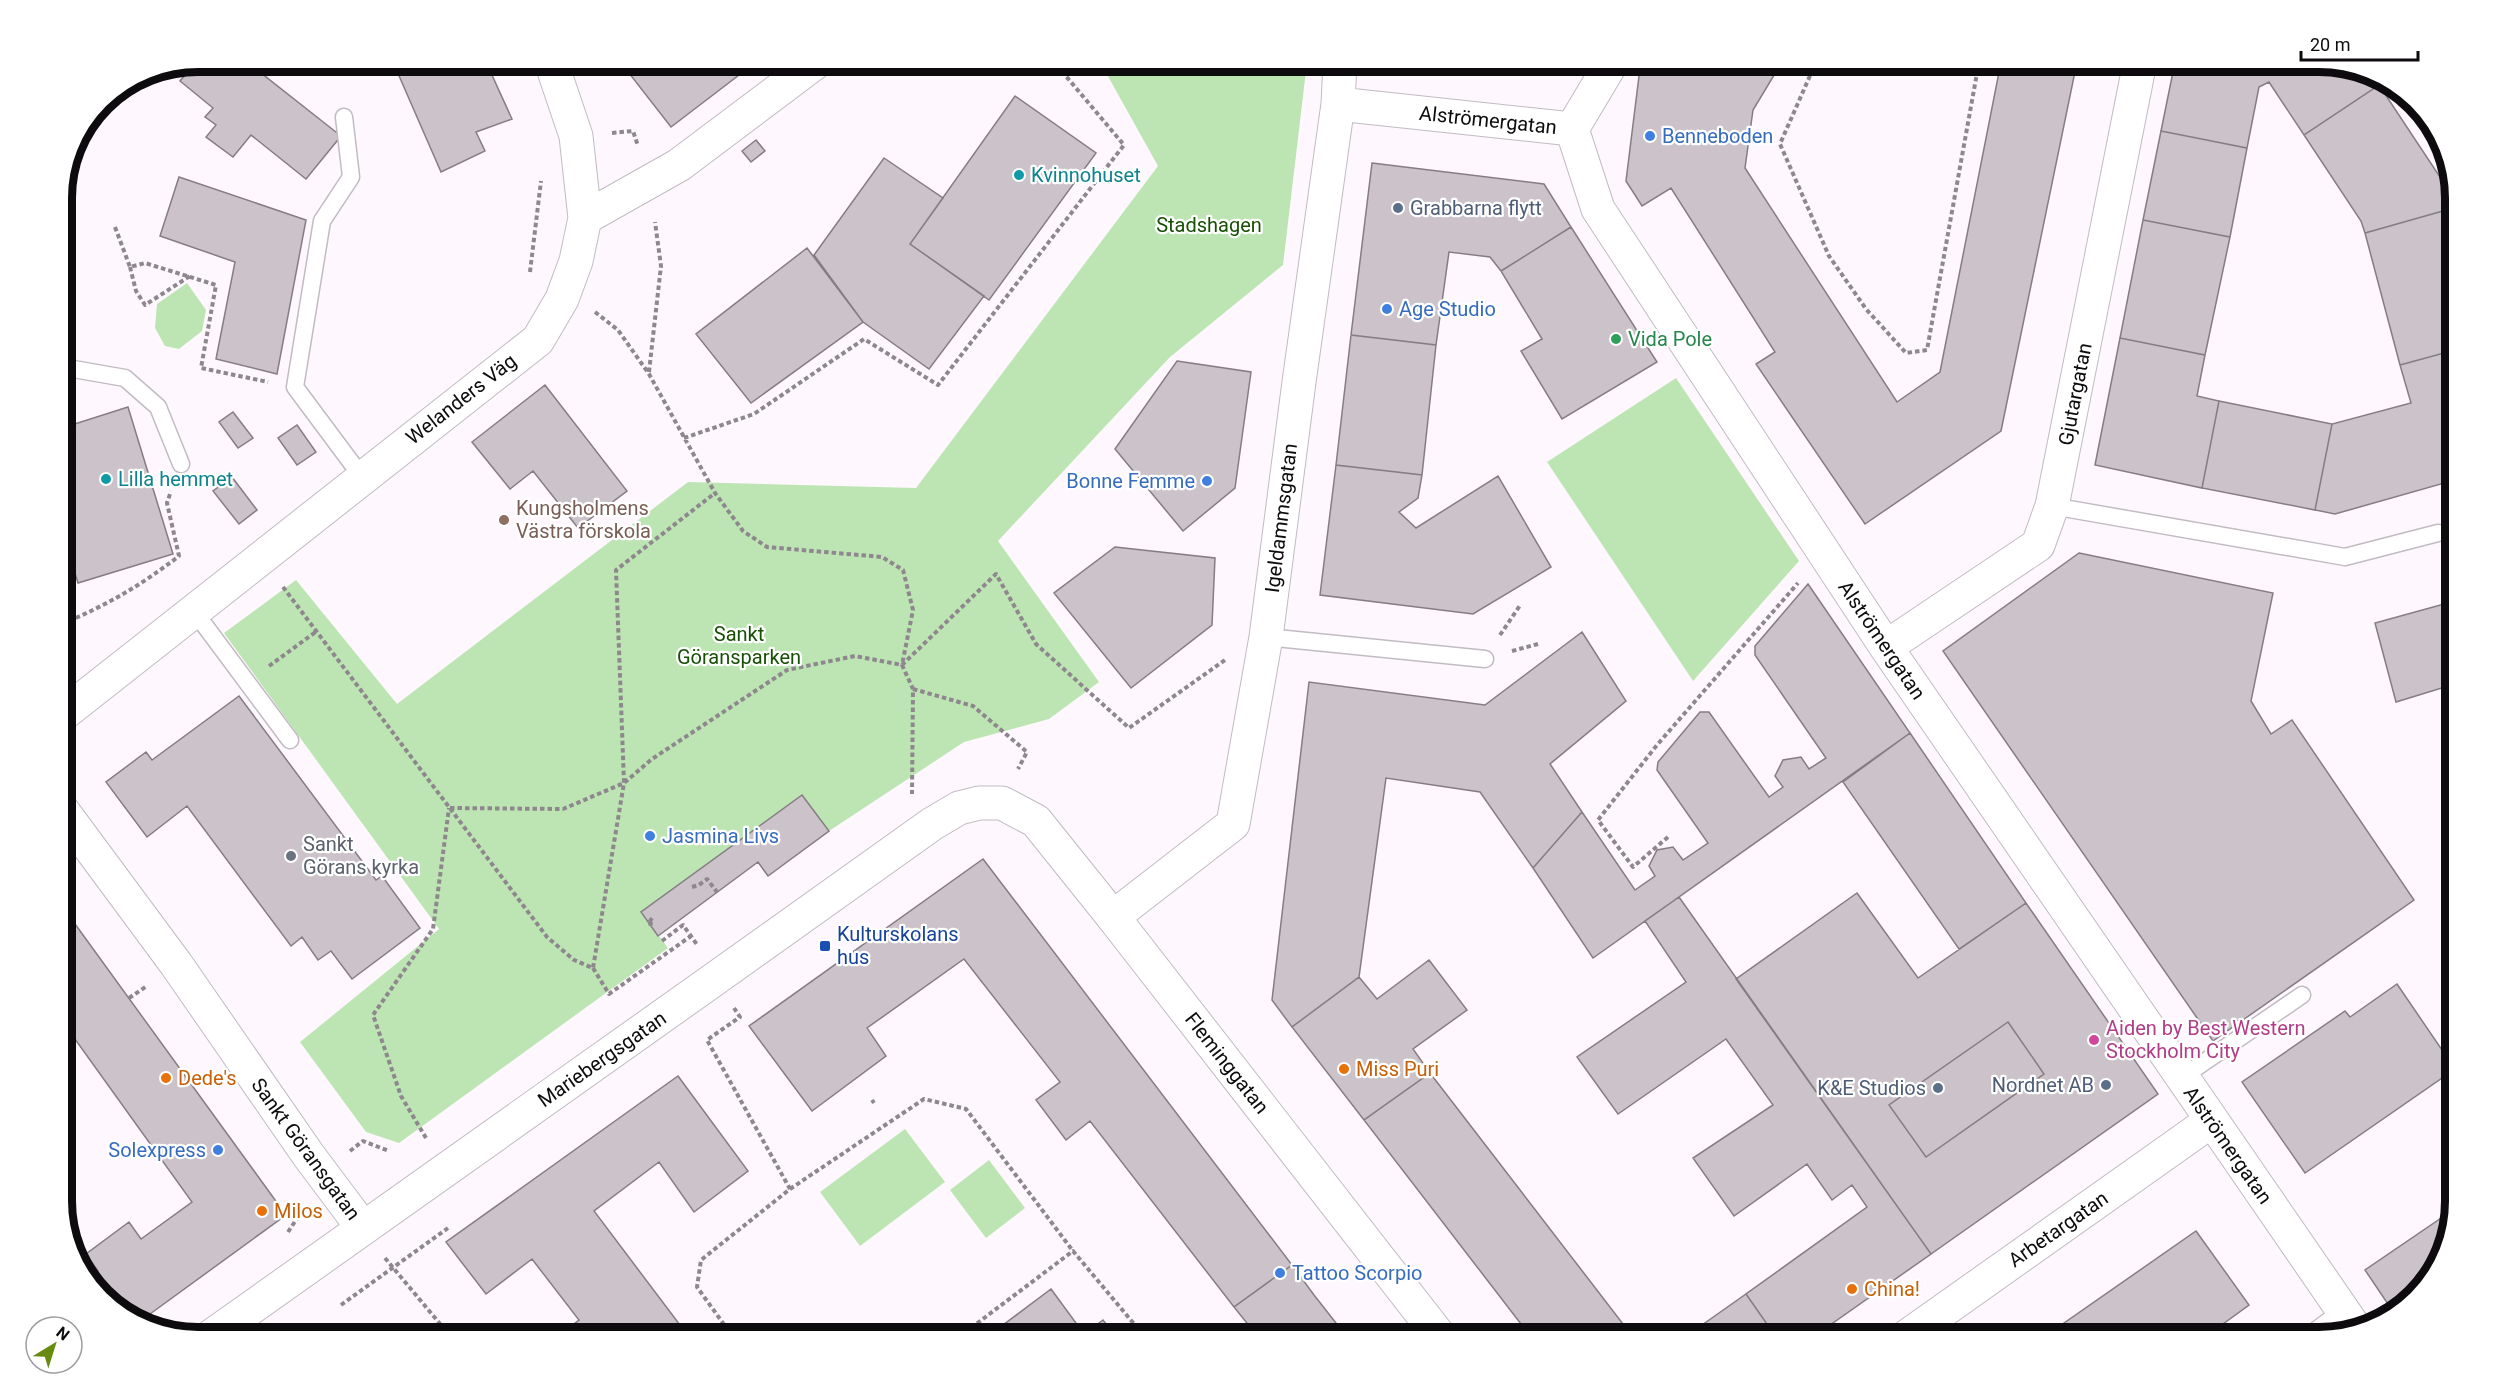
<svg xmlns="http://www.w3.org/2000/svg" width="2517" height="1399" viewBox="0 0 2517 1399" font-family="Roboto,sans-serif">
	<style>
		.green { fill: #bde5b3 }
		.building { fill: #cbc3c9; stroke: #857d83; stroke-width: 1.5; fill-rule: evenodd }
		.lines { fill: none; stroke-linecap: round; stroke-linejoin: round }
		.service-casing { stroke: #c2bbc2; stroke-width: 19 }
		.minor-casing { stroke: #c2bbc2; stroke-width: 35 }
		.tertiary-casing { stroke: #c2bbc2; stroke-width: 35 }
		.path { stroke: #8e888e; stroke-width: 4; stroke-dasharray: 4.5 3; stroke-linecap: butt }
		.service { stroke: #fff; stroke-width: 16 }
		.minor { stroke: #fff; stroke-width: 33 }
		.tertiary { stroke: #fff; stroke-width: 33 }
		.shop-dot { fill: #3f7fe0; stroke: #fff; stroke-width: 2 }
		.culture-dot { fill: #0f9aa8; stroke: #fff; stroke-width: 2 }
		.service-dot { fill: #5c6f8a; stroke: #fff; stroke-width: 2 }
		.leisure-dot { fill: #2e9e5b; stroke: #fff; stroke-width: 2 }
		.education-dot { fill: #8d6e63; stroke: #fff; stroke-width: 2 }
		.worship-dot { fill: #6b7280; stroke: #fff; stroke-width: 2 }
		.transit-dot { fill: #1a4fb4; stroke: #fff; stroke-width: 2 }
		.hotel-dot { fill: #d1479c; stroke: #fff; stroke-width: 2 }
		.food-dot { fill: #e8710a; stroke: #fff; stroke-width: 2 }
		.labels { text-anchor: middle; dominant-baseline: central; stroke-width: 4.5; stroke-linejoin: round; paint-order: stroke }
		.street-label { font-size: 20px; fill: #0e0b0e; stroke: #fff }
		.shop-label { font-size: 20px; fill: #366cbe; stroke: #fff; text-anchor: start }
		.culture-label { font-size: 20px; fill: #0d838f; stroke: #fff; text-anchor: start }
		.service-label { font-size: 20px; fill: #4e5e75; stroke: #fff; text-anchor: end }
		.park-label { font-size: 20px; fill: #174f05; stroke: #fff }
		.leisure-label { font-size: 20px; fill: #27864d; stroke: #fff; text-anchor: start }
		.education-label { font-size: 20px; fill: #785e54; stroke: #fff; text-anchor: start }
		.worship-label { font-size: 20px; fill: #5b616d; stroke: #fff; text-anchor: start }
		.transit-label { font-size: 20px; fill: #164399; stroke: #fff; text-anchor: start }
		.hotel-label { font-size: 20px; fill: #b23c85; stroke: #fff; text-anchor: start }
		.food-label { font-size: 20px; fill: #c56008; stroke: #fff; text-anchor: start }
		.rim { fill: none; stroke: #0e0b0e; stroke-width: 8 }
	</style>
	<rect width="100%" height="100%" fill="#fef7fe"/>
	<path class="green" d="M1100 62H1307L1283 265 1170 357 998 541 1099 682 1049 719 964 742 829 831 802 795 641 912 668 948 399 1143 366 1132 300 1042 439 929 224 633 296 580 397 704 688 482 916 488 1158 166Z
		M187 283 206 310 202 331 179 349 165 346 155 328 157 304Z
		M1676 378 1799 561 1693 681 1547 462Z
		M905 1129 945 1182 860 1246 820 1192Z
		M989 1160 1025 1208 986 1238 950 1190Z"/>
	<path class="building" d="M196 62H247L341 136 306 179 251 135 233 157 206 137 216 125 205 117 213 108 180 81Z
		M393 62H486L512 119 476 132 485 151 441 172Z
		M633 62H756L671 127 625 68Z
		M1515 62H1561L1558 67Z
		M1644 62H1782L1753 110 1745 168 1897 402 1940 372 2001 62H2077L2001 431 1865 524 1756 364 1775 352 1671 188 1642 206 1626 181 1640 68Z
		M2175 62H2320L2372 76 2379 85 2304 135 2269 82 2259 87 2247 148 2161 131Z
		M2379 85 2442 180 2450 209 2365 233 2361 221 2304 135Z
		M1015 96 1096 153 989 300 910 244Z
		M2161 131 2247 148 2230 237 2143 220Z
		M756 140 765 151 751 162 742 151Z
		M884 158 943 198 910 244 984 296 929 369 863 322 814 255Z
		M1372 163 1544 184 1571 227 1501 271 1490 257 1449 252 1436 345 1351 335Z
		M179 177 306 220 277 374 216 359 235 262 160 236Z
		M2450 209 2455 227V350L2400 365 2365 233Z
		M2143 220 2230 237 2205 355 2120 338Z
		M1571 227 1657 362 1562 419 1521 351 1542 339 1501 271Z
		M807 248 863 322 751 403 696 334Z
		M1351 335 1436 345 1422 475 1336 465Z
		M2120 338 2205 355 2197 396 2219 401 2202 488 2095 465Z
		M2455 350V480L2335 514 2315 510 2332 424 2411 403 2400 365Z
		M1177 361 1251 372 1235 488 1183 531 1115 449Z
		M545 385 627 491 578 528 533 471 510 489 472 442Z
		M2219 401 2332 424 2315 510 2202 488Z
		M128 407 173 554 78 583 62 531V428Z
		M233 412 253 438 238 448 219 422Z
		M297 425 316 452 297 465 278 438Z
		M1336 465 1422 475 1418 498 1399 512 1416 528 1498 476 1551 567 1473 614 1320 595Z
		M232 477 257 510 239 524 213 491Z
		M1115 547 1215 558 1212 625 1131 688 1054 593Z
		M2079 553 2273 593 2251 701 2271 734 2292 720 2414 900 2213 1041 1943 651Z
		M1808 584 1910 733 1593 958 1533 868 1582 812 1635 890 1655 876 1649 866 1657 850 1673 847 1683 860 1708 843 1657 770 1658 762 1700 712H1709L1769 797 1783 787 1775 776 1783 760 1801 757 1809 769 1826 758 1755 655V646Z
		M2455 601V684L2396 702 2375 623Z
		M1582 632 1626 701 1550 764 1582 812 1533 868 1480 792 1386 778 1359 977 1292 1027 1272 1000 1309 682 1485 705Z
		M239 696 376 880 382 876 420 928 352 979 331 951 318 960 302 937 291 946 187 806 147 837 106 782 146 752 152 760Z
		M1910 733 2026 903 1959 949 1843 782Z
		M802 795 829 831 768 876 758 862 658 936 641 912Z
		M983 859 1292 1265 1234 1307 1090 1121 1066 1140 1036 1100 1060 1082 964 959 867 1028 886 1056 812 1111 749 1026Z
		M1857 893 1918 978 2026 903 2158 1094 1931 1254 1736 979ZM2008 1022 2044 1074 1926 1157 1889 1105Z
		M1679 897 1931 1254 1813 1337H1776L1746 1294 1867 1207 1852 1185 1832 1200 1807 1164 1734 1216 1693 1158 1773 1105 1726 1039 1618 1114 1577 1057 1686 982 1645 921Z
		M62 906 286 1215 139 1322 130 1319 88 1278 98 1271 86 1254 129 1222 141 1239 192 1202 62 1021Z
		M1429 960 1467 1010 1413 1049 1430 1073 1364 1120 1292 1027 1359 977 1377 999Z
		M2397 984 2455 1069 2305 1173 2242 1082 2345 1011 2350 1017Z
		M2008 1022 2044 1074 1926 1157 1889 1105Z
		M1430 1073 1633 1337H1531L1364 1120Z
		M678 1076 748 1171 694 1212 659 1162 594 1211 689 1337H557L579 1320 532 1259 486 1294 446 1242Z
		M2453 1210 2437 1269 2394 1313 2365 1270Z
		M2196 1231 2249 1305 2205 1337H2044Z
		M1292 1265 1314 1295 1347 1337H1258L1234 1307Z
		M1051 1289 1084 1334 1103 1320 1116 1337H1006L999 1328Z
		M1746 1294 1776 1337H1685Z"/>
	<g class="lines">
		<defs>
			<path id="service" d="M344 117 351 177 322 221 295 387 362 477
				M62 367 125 378 158 407 181 464
				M2052 506 2345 557 2438 533
				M194 611 290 740
				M1266 637 1485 659
				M2181 1078 2302 995
				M2307 1337 2343 1310"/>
			<path id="minor" d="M1338 104 1572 129
				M1572 129 1598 209 1886 647 2355 1328
				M1572 129 1612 62
				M585 218 679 165 816 62
				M1886 647 2038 545 2052 506 2140 62
				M62 715 538 340 562 299 576 261 585 218 576 136 551 62
				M62 810 176 964 309 1156 363 1228
				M210 1337C450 1166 692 996 932 824L959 808 979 803H1002L1036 821 1113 917 1233 824 1266 637 1299 382 1338 104 1340 62
				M1906 1337 2211 1121"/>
			<path id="tertiary" d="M1113 917 1440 1337"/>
		</defs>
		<use href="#service" class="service-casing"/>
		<use href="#minor" class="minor-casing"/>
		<use href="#tertiary" class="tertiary-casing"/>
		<path class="path" d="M1816 62 1780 144 1829 256 1866 309 1906 353 1927 350 1979 62
			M612 133 633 131 638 146
			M115 227 130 267 145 263 216 285 201 368 268 382
			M130 267 136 291 145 305 190 276
			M530 272 541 181
			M595 312 618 330 649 374 715 493 743 531 767 547 882 557 903 570 913 610 902 665 913 689 912 794
			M649 372 661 266 655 222
			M684 438 754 414 864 339 938 385 1124 145 1054 62
			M283 587 547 937 574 960 593 968 624 783 616 570 715 493
			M62 624C107 605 140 586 179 556L167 503 171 491
			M1500 635 1521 604
			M1512 651 1538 644
			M269 666 317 631
			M913 689 973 706 1027 752 1018 769
			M450 808 563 809 624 783 652 759 787 670 855 656 902 665 996 574 1036 644 1129 728 1225 660
			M1668 837 1633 867 1598 820 1657 745 1798 583
			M692 887 699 885 707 879 717 892
			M652 918 648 924 655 923
			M662 941 683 925 698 946
			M593 968 609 994 691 936
			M129 998 147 986
			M62 1048 75 1039
			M872 1100 874 1103
			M426 1138 401 1096 373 1015 433 929 449 808
			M350 1151 363 1141 389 1151
			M790 1189 924 1099 966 1109 1073 1251
			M288 1232 300 1214 295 1202
			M385 1258 451 1337
			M341 1305 448 1228
			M733 1337 697 1287 701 1260 790 1189 707 1040 740 1017 734 1008
			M959 1337 1073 1251 1145 1337"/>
		<use href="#service" class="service"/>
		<use href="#minor" class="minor"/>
		<use href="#tertiary" class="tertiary"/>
	</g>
	<g class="shop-dot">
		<circle cx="1650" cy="136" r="6"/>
		<circle cx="1387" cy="309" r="6"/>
		<circle cx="1207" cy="481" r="6"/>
		<circle cx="650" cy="836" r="6"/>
		<circle cx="218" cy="1150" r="6"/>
		<circle cx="1280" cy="1273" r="6"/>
	</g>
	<g class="culture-dot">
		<circle cx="1019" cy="175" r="6"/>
		<circle cx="106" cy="479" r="6"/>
	</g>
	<g class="service-dot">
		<circle cx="1398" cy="208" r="6"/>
		<circle cx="2106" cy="1085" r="6"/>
		<circle cx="1938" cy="1088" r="6"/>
	</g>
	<circle class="leisure-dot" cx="1616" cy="339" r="6"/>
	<circle class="education-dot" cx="504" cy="520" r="6"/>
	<circle class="worship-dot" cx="291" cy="856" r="6"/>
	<rect class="transit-dot" x="819" y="940" width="12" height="12" rx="3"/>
	<circle class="hotel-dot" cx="2094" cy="1040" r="6"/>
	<g class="food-dot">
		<circle cx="1344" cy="1069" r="6"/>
		<circle cx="166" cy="1078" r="6"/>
		<circle cx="262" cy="1211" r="6"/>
		<circle cx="1852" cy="1289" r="6"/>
	</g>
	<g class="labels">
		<g class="street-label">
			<text transform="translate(1488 120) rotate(6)">Alströmergatan</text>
			<text transform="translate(2075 394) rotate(-79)">Gjutargatan</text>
			<text transform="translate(461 399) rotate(-38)">Welanders Väg</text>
			<text transform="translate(1281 518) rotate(-83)">Igeldammsgatan</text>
			<text transform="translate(1882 640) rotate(56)">Alströmergatan</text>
			<text transform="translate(602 1059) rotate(-35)">Mariebergsgatan</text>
			<text transform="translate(1227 1063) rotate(52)">Fleminggatan</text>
			<text transform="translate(2228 1145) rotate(55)">Alströmergatan</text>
			<text transform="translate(306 1149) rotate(54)">Sankt Göransgatan</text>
			<text transform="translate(2058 1229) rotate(-35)">Arbetargatan</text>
		</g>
		<g class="shop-label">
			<text x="1662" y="136">Benneboden</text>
			<text x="1399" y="309">Age Studio</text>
			<text x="1195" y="481" text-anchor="end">Bonne Femme</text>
			<text x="662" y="836">Jasmina Livs</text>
			<text x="206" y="1150" text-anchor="end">Solexpress</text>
			<text x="1292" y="1273">Tattoo Scorpio</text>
		</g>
		<g class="culture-label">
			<text x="1031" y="175">Kvinnohuset</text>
			<text x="118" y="479">Lilla hemmet</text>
		</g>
		<g class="service-label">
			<text x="1410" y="208" text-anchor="start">Grabbarna flytt</text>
			<text x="2094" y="1085">Nordnet AB</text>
			<text x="1926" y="1088">K&amp;E Studios</text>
		</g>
		<g class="park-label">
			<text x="1209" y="225">Stadshagen</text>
			<text x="739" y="634">Sankt<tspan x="739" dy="23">Göransparken</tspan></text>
		</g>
		<g class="leisure-label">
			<text x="1628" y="339">Vida Pole</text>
		</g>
		<g class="education-label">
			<text x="516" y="508">Kungsholmens<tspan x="516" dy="23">Västra förskola</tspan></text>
		</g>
		<g class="worship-label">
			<text x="303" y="844">Sankt<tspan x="303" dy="23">Görans kyrka</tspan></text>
		</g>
		<g class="transit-label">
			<text x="837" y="934">Kulturskolans<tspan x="837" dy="23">hus</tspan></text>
		</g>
		<g class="hotel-label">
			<text x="2106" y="1028">Aiden by Best Western<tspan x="2106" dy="23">Stockholm City</tspan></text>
		</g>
		<g class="food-label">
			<text x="1356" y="1069">Miss Puri</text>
			<text x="178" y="1078">Dede's</text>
			<text x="274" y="1211">Milos</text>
			<text x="1864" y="1289">China!</text>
		</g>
	</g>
	<path d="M0 0H2517V1399H0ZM198 72H2319A126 126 0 0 1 2445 198V1201A126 126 0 0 1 2319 1327H198A126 126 0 0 1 72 1201V198A126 126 0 0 1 198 72Z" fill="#fff" fill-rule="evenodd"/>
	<path class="rim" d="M198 72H2319A126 126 0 0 1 2445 198V1201A126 126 0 0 1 2319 1327H198A126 126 0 0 1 72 1201V198A126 126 0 0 1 198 72Z"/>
	<g transform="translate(54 1345) rotate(38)"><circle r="28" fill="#ffffff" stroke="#9f9d9f" stroke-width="1.5"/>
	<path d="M0-4.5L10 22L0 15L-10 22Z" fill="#678b11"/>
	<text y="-9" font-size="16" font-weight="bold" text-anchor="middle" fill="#0e0b0e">N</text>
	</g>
	<path d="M2301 51v9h117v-9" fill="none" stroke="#0e0b0e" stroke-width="3"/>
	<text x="2310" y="51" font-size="18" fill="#0e0b0e" stroke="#ffffff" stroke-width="4.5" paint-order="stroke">20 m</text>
</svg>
